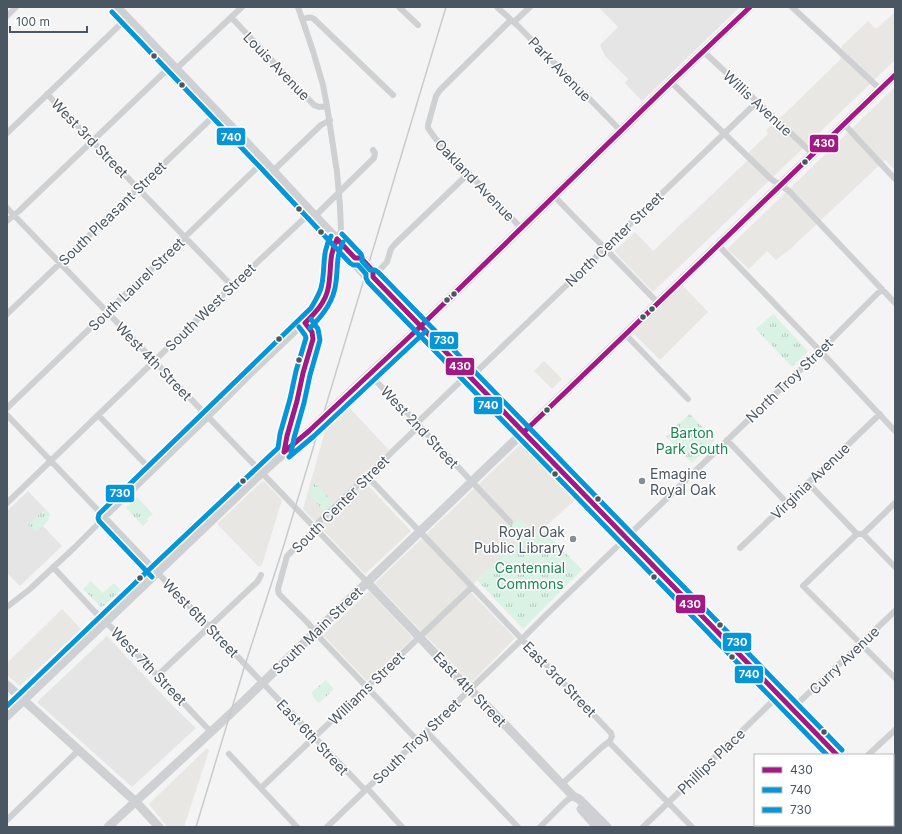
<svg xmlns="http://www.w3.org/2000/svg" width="902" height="834" viewBox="0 0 902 834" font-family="Inter,sans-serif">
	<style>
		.commercial { fill: #e8e7e3 }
		.education { fill: #e6e5e6 }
		.grass { fill: url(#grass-tufts) }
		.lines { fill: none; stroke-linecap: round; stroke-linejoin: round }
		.street { stroke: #ced0d2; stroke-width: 6 }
		.secondary { stroke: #ced0d4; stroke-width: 9 }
		.rail { stroke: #c9cacc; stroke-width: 1.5 }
		.bus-1-casing { stroke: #fff; stroke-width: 8 }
		.bus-2-casing { stroke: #fff; stroke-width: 8 }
		.bus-3-casing { stroke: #fff; stroke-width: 8 }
		.bus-1 { stroke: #a31984; stroke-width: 5 }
		.bus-2 { stroke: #0696d7; stroke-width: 5 }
		.bus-3 { stroke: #0696d7; stroke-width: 5 }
		.bus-dot { fill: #4a5661; stroke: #fff; stroke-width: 1.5 }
		.poi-dot { fill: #868d94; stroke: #fff; stroke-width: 1.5 }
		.labels { text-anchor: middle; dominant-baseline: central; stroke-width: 3; stroke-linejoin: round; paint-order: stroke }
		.street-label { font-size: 14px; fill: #4a5661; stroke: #fff }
		.park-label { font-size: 14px; fill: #17864f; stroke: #fff }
		.poi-label { font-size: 14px; fill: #4a5661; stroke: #fff; text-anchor: start }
		.line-badge { stroke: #fff; stroke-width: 1.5 }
		.badge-label { font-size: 11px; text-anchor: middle; font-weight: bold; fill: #fff }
	</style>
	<defs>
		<pattern id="grass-tufts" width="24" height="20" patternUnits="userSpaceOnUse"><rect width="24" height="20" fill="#d9f2e3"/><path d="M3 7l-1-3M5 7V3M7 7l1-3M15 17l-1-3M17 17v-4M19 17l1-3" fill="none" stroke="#b2c7bb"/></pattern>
	</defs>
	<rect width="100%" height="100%" fill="#f4f4f4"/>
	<path class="commercial" d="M895 12V60L653 292 614 251 635 232 653 251 748 160 745 156 768 134 766 130 782 116 840 60 842 46 846 42 868 21 876 29Z
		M895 87V170L885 160 788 251 776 260 767 251 749 269 727 249Z
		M682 285 708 312 660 360 632 332Z
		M544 361 562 379 552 389 534 371Z
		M347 405 389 450 360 477 411 531 365 574 303 509 328 421Z
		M523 442 578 497 541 531 531 530 519 518V540L468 589 515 638 471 683 375 583Z
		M262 481 265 482 282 500 262 565 259 567 218 525V523Z
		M369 591 413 638 367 681 323 635Z
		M62 609 81 629 20 686 7 675V663Z
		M207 748 209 751 184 827H167L149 804Z"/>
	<path class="education" d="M598 7H740L642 101 625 83 628 79 605 56 600 45 618 27Z
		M28 491 50 514 48 518 49 519 43 526 62 546 20 586 7 573V511Z
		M107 636 173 706 196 728 132 787 37 702Z"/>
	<path class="grass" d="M773 314 808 351 792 367 756 329Z
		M690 414 715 440 692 463 666 437 674 430 673 428Z
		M313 482 331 500 330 502H333L334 504 328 509H326L324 511 309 495Z
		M137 497 153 514 147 519 148 521 143 526 126 508Z
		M45 509 50 515 48 518 49 519 36 532 28 525Z
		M519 518 531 530 546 532 582 570 523 629 477 580 518 541 507 529Z
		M91 581 103 593 114 583 121 590 105 605 101 607 83 589Z
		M326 680 334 689 319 703 313 697 312 692Z"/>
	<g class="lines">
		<path class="street" d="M399 7 418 25
			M497 7 518 26 621 131
			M792 7 880 89
			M7 16 16 7
			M231 17 314 105 319 107 327 106
			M303 19C308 18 310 16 314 19L393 95
			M511 20 440 90 436 96 428 125V128L435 138 521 228
			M514 22 530 7
			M703 51 813 154
			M176 69 242 7
			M671 82 771 179 789 191 895 303
			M47 94 232 286
			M844 124 895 179
			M7 133 127 18
			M274 170 321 125 330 120
			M554 196 658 303
			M7 208 367 582
			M315 216 374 158 375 153 373 150
			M7 221 19 211 172 65
			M718 245 826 357 895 431
			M373 277 387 262 391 249 395 244 469 173
			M7 314 218 112
			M625 334 688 399
			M369 374 417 423 424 431 510 522
			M471 377 757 102
			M7 408 264 161
			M7 415 365 790
			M98 415 152 471
			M417 423 468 374
			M727 440 787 503
			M284 452 287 436 297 401 303 373 313 339 312 332 305 323
			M367 476 611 733 612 736 610 741 602 747 562 784
			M808 483 857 534H863L895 567
			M7 503 232 286 311 212
			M857 534 803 586 895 678
			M863 534 895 503
			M740 548 880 414
			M53 567 95 612 114 630 211 732
			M7 607 30 589 74 548 110 512 203 422 253 372 316 312 325 297 328 288 331 253 333 247 341 231 340 206 337 172 327 106 323 85 313 51 298 7
			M158 675 257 582 259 579 261 575
			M792 709 895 611
			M426 731 518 827
			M417 740 322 640 308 623 279 594 278 589 287 556 289 554 311 533 319 522 419 426
			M609 742 692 827
			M229 754 297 827
			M868 755 895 730
			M261 788 472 587
			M367 788 402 827
			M7 820 79 750
			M807 825 809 827
			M327 827 511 650 546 615 826 345 882 289
			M540 827 565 802 573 796
			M643 827 779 695
			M765 827 767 825"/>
		<path class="secondary" d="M117 7 264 161 315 216 355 258H361L373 271V277L837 755
			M355 258V264L367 277H373
			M367 582 463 683 491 710 573 796 579 799 607 827
			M7 685 136 802 159 827
			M7 716 255 479 309 431 369 374 421 326 671 82 750 7
			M581 809 597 827
			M893 812 895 814
			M108 827 226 718 895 75"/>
		<path class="rail" d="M196 827 245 665 283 548 446 7"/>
		<defs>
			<path id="bus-1" d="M337 239 355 258H361L373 271V277L837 755
				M305 323C315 313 325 303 328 289 332 271 328 256 337 239
				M524 432 895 75
				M284 452 309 431 421 326 671 82 750 7
				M284 452 287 436 297 401 303 373 313 339 312 332 305 323"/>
			<path id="bus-2" d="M112 12 259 166 350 263 353 265H358L366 274V278L368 282 827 755
				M310 328C323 315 334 301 336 282 338 268 336 255 343 242
				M291 453 294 438 304 403 310 375 320 340 318 329 311 319
				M289 457 314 436 426 331"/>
			<path id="bus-3" d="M342 234 361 254 362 257V261L370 270H375L378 272 842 750
				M152 577 99 521 98 518 99 514 311 308C315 301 319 295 321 288 326 270 321 253 331 236
				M7 706 157 562 278 448 280 434 290 399 296 371 306 338 305 335 299 327"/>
		</defs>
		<use href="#bus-1" class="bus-1-casing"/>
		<use href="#bus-2" class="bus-2-casing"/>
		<use href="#bus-3" class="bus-3-casing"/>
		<use href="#bus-1" class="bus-1"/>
		<use href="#bus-2" class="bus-2"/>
		<use href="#bus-3" class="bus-3"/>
	</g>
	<g class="bus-dot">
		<circle cx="154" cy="56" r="3.5"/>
		<circle cx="182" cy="85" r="3.5"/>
		<circle cx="805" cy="162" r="3.5"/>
		<circle cx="299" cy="209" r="3.5"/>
		<circle cx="321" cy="232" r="3.5"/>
		<circle cx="454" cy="294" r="3.5"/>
		<circle cx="447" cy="300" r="3.5"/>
		<circle cx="652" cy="309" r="3.5"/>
		<circle cx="643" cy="317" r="3.5"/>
		<circle cx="279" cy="339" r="3.5"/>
		<circle cx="299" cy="360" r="3.5"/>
		<circle cx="547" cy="410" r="3.5"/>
		<circle cx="555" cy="474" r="3.5"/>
		<circle cx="243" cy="481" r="3.5"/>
		<circle cx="598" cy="499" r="3.5"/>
		<circle cx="654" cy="577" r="3.5"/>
		<circle cx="140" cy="578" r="3.5"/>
		<circle cx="720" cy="625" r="3.5"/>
		<circle cx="732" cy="657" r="3.5"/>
		<circle cx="824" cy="732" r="3.5"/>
	</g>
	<g class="poi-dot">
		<circle cx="642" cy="481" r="4"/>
		<circle cx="573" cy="539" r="4"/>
	</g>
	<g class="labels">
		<g class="street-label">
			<text transform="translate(277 66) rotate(46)">Louis Avenue</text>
			<text transform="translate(560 69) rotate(46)">Park Avenue</text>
			<text transform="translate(758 103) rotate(43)">Willis Avenue</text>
			<text transform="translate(90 138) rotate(46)">West 3rd Street</text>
			<text transform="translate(475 180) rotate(46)">Oakland Avenue</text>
			<text transform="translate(112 213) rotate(-44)">South Pleasant Street</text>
			<text transform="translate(614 239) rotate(-44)">North Center Street</text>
			<text transform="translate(136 284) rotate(-44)">South Laurel Street</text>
			<text transform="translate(210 307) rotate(-44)">South West Street</text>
			<text transform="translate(154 361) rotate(46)">West 4th Street</text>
			<text transform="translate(789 380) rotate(-44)">North Troy Street</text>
			<text transform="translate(420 427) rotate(47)">West 2nd Street</text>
			<text transform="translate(810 481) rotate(-44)">Virginia Avenue</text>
			<text transform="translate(340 504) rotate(-45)">South Center Street</text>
			<text transform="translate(201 618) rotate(46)">West 6th Street</text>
			<text transform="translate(317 630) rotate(-44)">South Main Street</text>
			<text transform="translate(844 660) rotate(-44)">Curry Avenue</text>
			<text transform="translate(149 666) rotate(46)">West 7th Street</text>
			<text transform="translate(560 679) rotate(46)">East 3rd Street</text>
			<text transform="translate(366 688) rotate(-44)">Williams Street</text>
			<text transform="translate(470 689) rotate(46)">East 4th Street</text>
			<text transform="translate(313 737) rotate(47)">East 6th Street</text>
			<text transform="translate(416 741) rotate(-44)">South Troy Street</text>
			<text transform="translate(711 761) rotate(-44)">Phillips Place</text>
		</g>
		<g class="park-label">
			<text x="692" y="432">Barton<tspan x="692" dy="16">Park South</tspan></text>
			<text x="530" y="567">Centennial<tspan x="530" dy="16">Commons</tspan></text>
		</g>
		<g class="poi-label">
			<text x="650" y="473">Emagine<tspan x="650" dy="16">Royal Oak</tspan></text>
			<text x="565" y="531" text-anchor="end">Royal Oak<tspan x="565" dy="16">Public Library</tspan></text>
		</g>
	</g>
	<g class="line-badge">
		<rect x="216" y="127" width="30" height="19" rx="4" fill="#0696d7"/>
		<rect x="809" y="134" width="30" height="19" rx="4" fill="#a31984"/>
		<rect x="429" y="331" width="30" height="19" rx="4" fill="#0696d7"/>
		<rect x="445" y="357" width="30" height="19" rx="4" fill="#a31984"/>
		<rect x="473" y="396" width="30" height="19" rx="4" fill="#0696d7"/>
		<rect x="105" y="484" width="30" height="19" rx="4" fill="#0696d7"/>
		<rect x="675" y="594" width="31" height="20" rx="4" fill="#a31984"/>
		<rect x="722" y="632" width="30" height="20" rx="4" fill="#0696d7"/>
		<rect x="734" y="665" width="30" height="19" rx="4" fill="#0696d7"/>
	</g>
	<g class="badge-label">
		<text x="231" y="141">740</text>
		<text x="824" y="147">430</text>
		<text x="444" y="344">730</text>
		<text x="460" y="370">430</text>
		<text x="488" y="409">740</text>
		<text x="120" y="497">730</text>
		<text x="690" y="608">430</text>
		<text x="737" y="646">730</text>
		<text x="749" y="678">740</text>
	</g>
	<rect width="902" height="834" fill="none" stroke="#4a5661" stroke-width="16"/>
	<rect x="754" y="754" width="140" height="72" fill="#ffffff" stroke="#b7bbc0"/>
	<rect x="762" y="767" width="20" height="6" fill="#a31984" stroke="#b7bbc0"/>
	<text x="790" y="774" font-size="12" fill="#4a5661">430</text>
	<rect x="762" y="787" width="20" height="6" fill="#0696d7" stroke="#b7bbc0"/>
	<text x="790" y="794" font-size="12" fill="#4a5661">740</text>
	<rect x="762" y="807" width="20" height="6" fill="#0696d7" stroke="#b7bbc0"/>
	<text x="790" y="814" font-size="12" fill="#4a5661">730</text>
	<path d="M10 26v6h77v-6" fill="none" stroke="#4a5661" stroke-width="2"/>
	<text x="16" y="26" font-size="12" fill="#4a5661" stroke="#ffffff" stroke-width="3" paint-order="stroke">100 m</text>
</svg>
